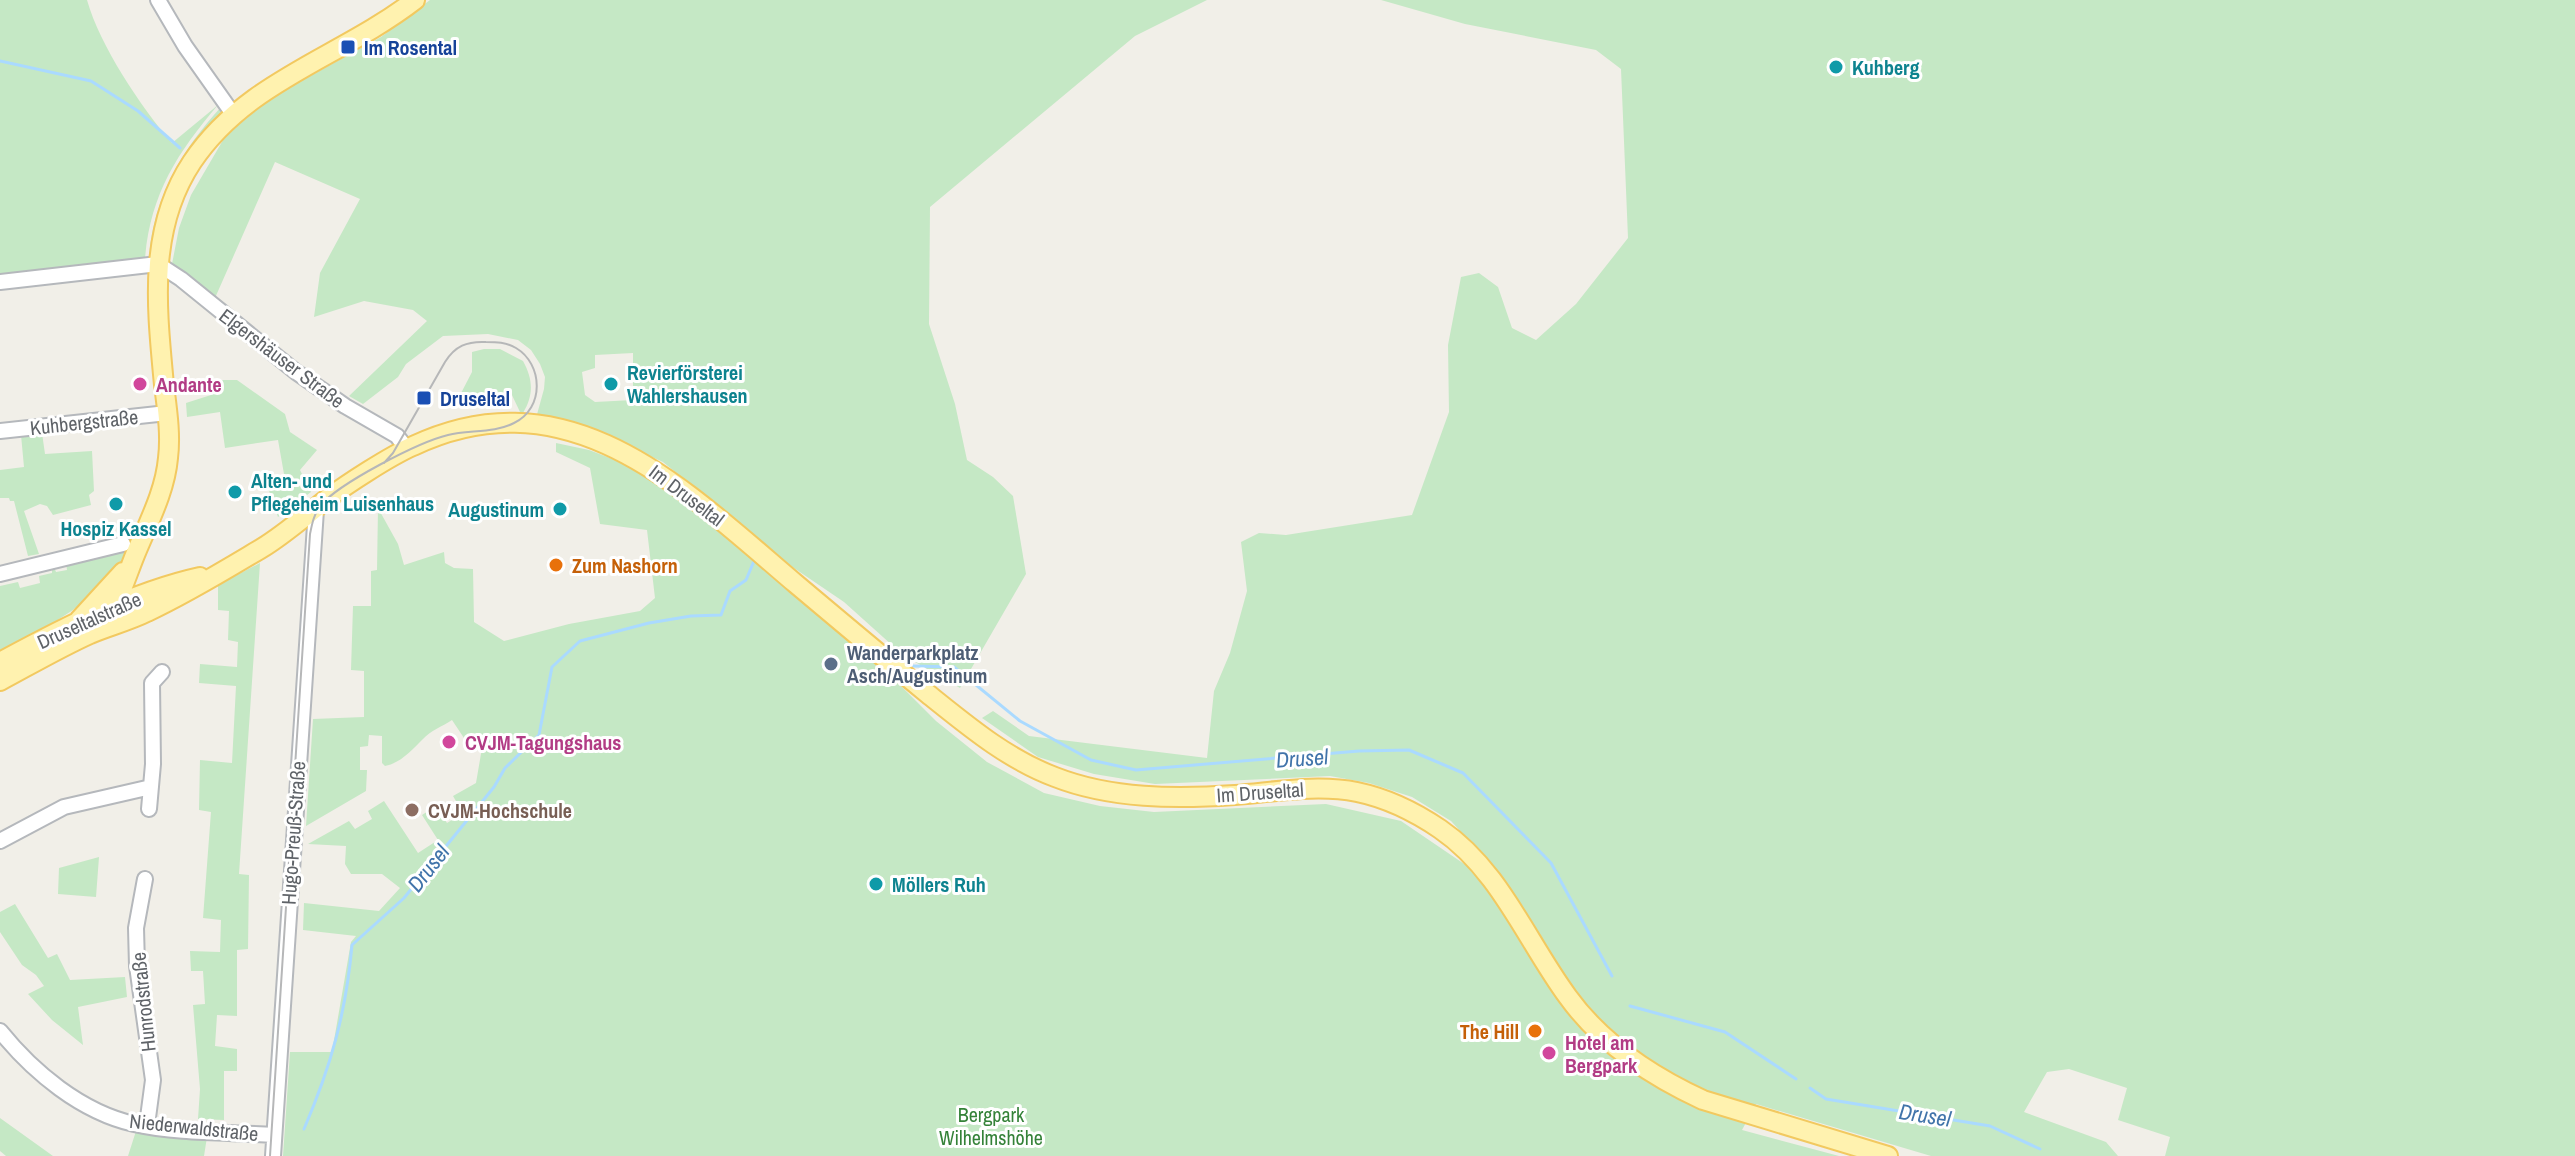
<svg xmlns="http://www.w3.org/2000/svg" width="2575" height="1156" viewBox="0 0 2575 1156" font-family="'Archivo Narrow',sans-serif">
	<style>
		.green { fill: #c5e8c5; fill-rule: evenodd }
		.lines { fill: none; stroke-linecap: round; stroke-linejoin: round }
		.stream { stroke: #aadaff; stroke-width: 3 }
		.minor-casing { stroke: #b5b8bc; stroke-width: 18 }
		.major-casing { stroke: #f2c960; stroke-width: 22 }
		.minor { stroke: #fff; stroke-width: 14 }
		.major { stroke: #fff2af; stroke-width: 18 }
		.tram { stroke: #b6b7b8; stroke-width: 2 }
		.transit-dot { fill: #1a4fb4; stroke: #fff; stroke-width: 3 }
		.culture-dot { fill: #0f9aa8; stroke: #fff; stroke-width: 3 }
		.hotel-dot { fill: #d1479c; stroke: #fff; stroke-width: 3 }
		.food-dot { fill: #e8710a; stroke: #fff; stroke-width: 3 }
		.service-dot { fill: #5c6f8a; stroke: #fff; stroke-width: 3 }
		.education-dot { fill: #8d6e63; stroke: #fff; stroke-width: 3 }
		.labels { text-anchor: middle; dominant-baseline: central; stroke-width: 6; stroke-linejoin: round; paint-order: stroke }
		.transit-label { font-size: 20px; font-weight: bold; fill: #164399; stroke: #fff; text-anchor: start }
		.culture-label { font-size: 20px; font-weight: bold; fill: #0d838f; stroke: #fff; text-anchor: start }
		.street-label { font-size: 20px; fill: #5f6368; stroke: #fff }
		.hotel-label { font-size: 20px; font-weight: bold; fill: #b23c85; stroke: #fff; text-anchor: start }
		.food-label { font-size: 20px; font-weight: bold; fill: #c56008; stroke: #fff; text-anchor: start }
		.service-label { font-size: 20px; font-weight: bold; fill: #4e5e75; stroke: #fff; text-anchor: start }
		.education-label { font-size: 20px; font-weight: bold; fill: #785e54; stroke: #fff; text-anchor: start }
		.park-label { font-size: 20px; fill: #348238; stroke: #fff }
		.water-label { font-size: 22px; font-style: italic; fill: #4174aa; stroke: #fff }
	</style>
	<rect width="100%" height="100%" fill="#f1efe8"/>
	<path class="green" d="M0 0H87C100 46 141 107 172 143L218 105C177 153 150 195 145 259L0 275Z
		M430 0H1207L1135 36 930 207 929 324 955 404 967 460 993 477 1013 496 1026 574 960 688 903 655 844 602 791 566 663 462 630 447 536 418 544 389 545 377 540 364 531 350 518 340 488 334 443 336 406 364 398 377 363 404 349 396 427 321 413 310 364 301 314 317 320 273 360 199 275 162 215 298 172 264 179 228 191 195 226 135 272 97 381 37ZM633 353V400L595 402 585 395 582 372 595 368V355Z
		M1381 0H2575V1156H2165L2170 1137 2118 1120 2127 1088 2069 1069 2047 1072 2024 1112 2106 1142 2118 1156H1931L1756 1104 1742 1130 1839 1156H283L290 1052H332L351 942 356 936 303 930 304 903 379 911 400 888 382 874H351L345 864 346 846 308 844 349 821 355 829 372 819 368 811 384 801 418 853 438 840 422 815 436 806 447 823 463 813 453 796 476 783 482 748 476 746 469 735 464 738 452 720C443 726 430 731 423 739 413 749 401 763 385 766L382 763V736L369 735 368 746 360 747V770H367L366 791 306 826 313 719 364 717V671L351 670 353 606H371V571L377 570 378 508 398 544 404 565 444 552 445 563 454 568 473 569 474 622 504 641 569 624 640 611 655 598 647 530 600 524 590 468 556 452V443L589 450 618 461 654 480 691 506 888 673 936 721 987 762 1044 793 1100 806 1154 812 1326 804 1401 821 1476 872 1488 861 1451 821 1412 797 1369 783 1330 776 1155 784 1094 774 1038 757 982 718 993 711 1029 736 1207 758 1214 691 1230 653 1247 591 1241 542 1259 533 1286 535 1412 515 1449 412 1448 345 1461 277 1479 273 1498 287 1512 328 1536 340 1576 304 1628 238 1621 69 1596 50 1465 24Z
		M221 107 220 114 191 150 149 257C154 197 181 151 221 107Z
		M484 349H500L523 361C533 379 534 395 523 413L520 412 511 393 459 397 472 372V352Z
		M220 380H237L285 414 290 432 317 450 300 470 311 492 278 517 266 482 284 474 278 440 225 448 220 412 187 417 186 403 211 395Z
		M42 433 45 454 92 451 94 491 89 495 91 505 53 515 47 506 40 504 24 511 39 554 28 556 14 501H10L9 498H0V470L24 467 21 435Z
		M122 549 128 552C99 602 48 626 0 653V586L18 582 20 588 40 583 39 576 52 573V568L54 567 56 572 67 570 66 563Z
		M260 563 239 874 249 875 248 949 237 950V1016L217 1015 215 1046 237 1049V1071H224V1120L198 1119 200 1089 193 1005 205 1004 203 971H191L190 951 220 952 221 920 203 918 211 812 199 810 200 760 232 763 236 686 199 683 200 664 237 667 238 642 228 640 229 611 218 610V585Z
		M99 857 96 897 58 894 59 868Z
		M15 904 48 958 57 954 70 980 125 977 127 997 78 1007 83 1045 52 1020 28 994 44 986 36 975 22 965 0 932V912Z
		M0 1118 53 1156H6L0 1151Z
		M136 1131 207 1137 204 1156H128Z"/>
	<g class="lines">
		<path class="stream" d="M0 61 91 81 138 111 180 148
			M913 666 954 667 1020 721 1091 760 1136 770 1359 751 1409 750 1463 773 1551 863 1612 976
			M1630 1006 1725 1032 1796 1079
			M1810 1088 1826 1099 1990 1126 2040 1149
			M304 1129C331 1066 346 1013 352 945L404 898 494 787 505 768 539 735 552 667 580 641 649 623 691 616 721 615 730 591 746 580 754 561"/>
		<defs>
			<path id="minor" d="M158 0 185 46 233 114
				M0 282 158 264 181 279 296 372 345 406 397 436 406 448
				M0 431 167 413
				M0 574 123 544
				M149 809 153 764 152 683 162 672
				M0 841 64 807 151 787
				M145 879 136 928 137 966 153 1080 147 1125
				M0 1031C33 1072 81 1112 134 1124 179 1134 228 1132 274 1135
				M273 1156 316 510"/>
			<path id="major" d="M79 620 123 572
				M97 629C118 608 124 582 135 555 148 523 165 492 168 458 171 434 167 409 164 385 157 309 147 230 192 162 247 80 340 58 415 0
				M0 662C61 629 132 592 200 577
				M0 681C30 665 59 648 90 634 109 626 129 621 147 612 186 594 225 570 262 548 285 534 305 516 327 499 347 484 390 456 413 446 570 372 685 490 796 584 840 621 884 658 928 694 968 726 1007 759 1055 777 1111 799 1176 799 1235 795 1275 792 1317 784 1357 792 1386 798 1415 812 1440 829 1500 870 1526 940 1568 997 1602 1044 1651 1076 1703 1100L1888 1156"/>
		</defs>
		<use href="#minor" class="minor-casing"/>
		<use href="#major" class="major-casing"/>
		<use href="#minor" class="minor"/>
		<use href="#major" class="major"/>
		<path class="tram" d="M270 1156 310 534C312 524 314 514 320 506 339 483 419 442 448 435 469 430 495 433 514 423 545 408 543 364 516 348 506 342 496 342 486 342 467 341 455 346 445 362L393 453 384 463"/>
	</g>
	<g class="transit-dot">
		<rect x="340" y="39" width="16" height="16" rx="4"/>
		<rect x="416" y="390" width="16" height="16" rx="4"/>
	</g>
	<g class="culture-dot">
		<circle cx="1836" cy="67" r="8"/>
		<circle cx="611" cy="384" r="8"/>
		<circle cx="235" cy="492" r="8"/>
		<circle cx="116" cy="504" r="8"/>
		<circle cx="560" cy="509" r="8"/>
		<circle cx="876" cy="884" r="8"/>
	</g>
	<g class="hotel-dot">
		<circle cx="140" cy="384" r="8"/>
		<circle cx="449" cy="742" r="8"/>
		<circle cx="1549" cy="1053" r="8"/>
	</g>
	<g class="food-dot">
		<circle cx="556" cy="565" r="8"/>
		<circle cx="1535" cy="1031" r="8"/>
	</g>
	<circle class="service-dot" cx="831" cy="664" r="8"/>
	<circle class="education-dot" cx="412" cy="810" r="8"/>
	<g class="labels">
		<g class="transit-label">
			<text x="364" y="47">Im Rosental</text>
			<text x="440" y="398">Druseltal</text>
		</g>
		<g class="culture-label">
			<text x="1852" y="67">Kuhberg</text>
			<text x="627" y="372">Revierförsterei<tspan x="627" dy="23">Wahlershausen</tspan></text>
			<text x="251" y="480">Alten- und<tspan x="251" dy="23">Pflegeheim Luisenhaus</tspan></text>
			<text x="544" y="509" text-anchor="end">Augustinum</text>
			<text x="116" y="528" text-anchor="middle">Hospiz Kassel</text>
			<text x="892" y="884">Möllers Ruh</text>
		</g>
		<g class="street-label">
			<text transform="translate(282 358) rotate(37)">Elgershäuser Straße</text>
			<text transform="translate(84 422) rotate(-6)">Kuhbergstraße</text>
			<text transform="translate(687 495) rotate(37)">Im Druseltal</text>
			<text transform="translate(89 620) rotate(-24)">Druseltalstraße</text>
			<text transform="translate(1260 792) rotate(-4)">Im Druseltal</text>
			<text transform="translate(293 833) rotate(-86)">Hugo-Preuß-Straße</text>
			<text transform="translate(143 1002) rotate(-96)">Hunrodstraße</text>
			<text transform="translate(194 1127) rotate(6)">Niederwaldstraße</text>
		</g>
		<g class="hotel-label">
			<text x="156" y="384">Andante</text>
			<text x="465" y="742">CVJM-Tagungshaus</text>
			<text x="1565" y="1042">Hotel am<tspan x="1565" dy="23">Bergpark</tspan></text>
		</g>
		<g class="food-label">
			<text x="572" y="565">Zum Nashorn</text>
			<text x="1519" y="1031" text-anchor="end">The Hill</text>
		</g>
		<g class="service-label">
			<text x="847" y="652">Wanderparkplatz<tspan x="847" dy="23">Asch/Augustinum</tspan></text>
		</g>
		<g class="education-label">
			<text x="428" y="810">CVJM-Hochschule</text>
		</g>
		<g class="park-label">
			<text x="991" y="1114">Bergpark<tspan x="991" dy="23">Wilhelmshöhe</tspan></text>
		</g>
		<g class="water-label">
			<text transform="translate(1302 758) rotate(-4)">Drusel</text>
			<text transform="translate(428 868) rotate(-52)">Drusel</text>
			<text transform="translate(1925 1115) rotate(9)">Drusel</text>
		</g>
	</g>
</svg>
